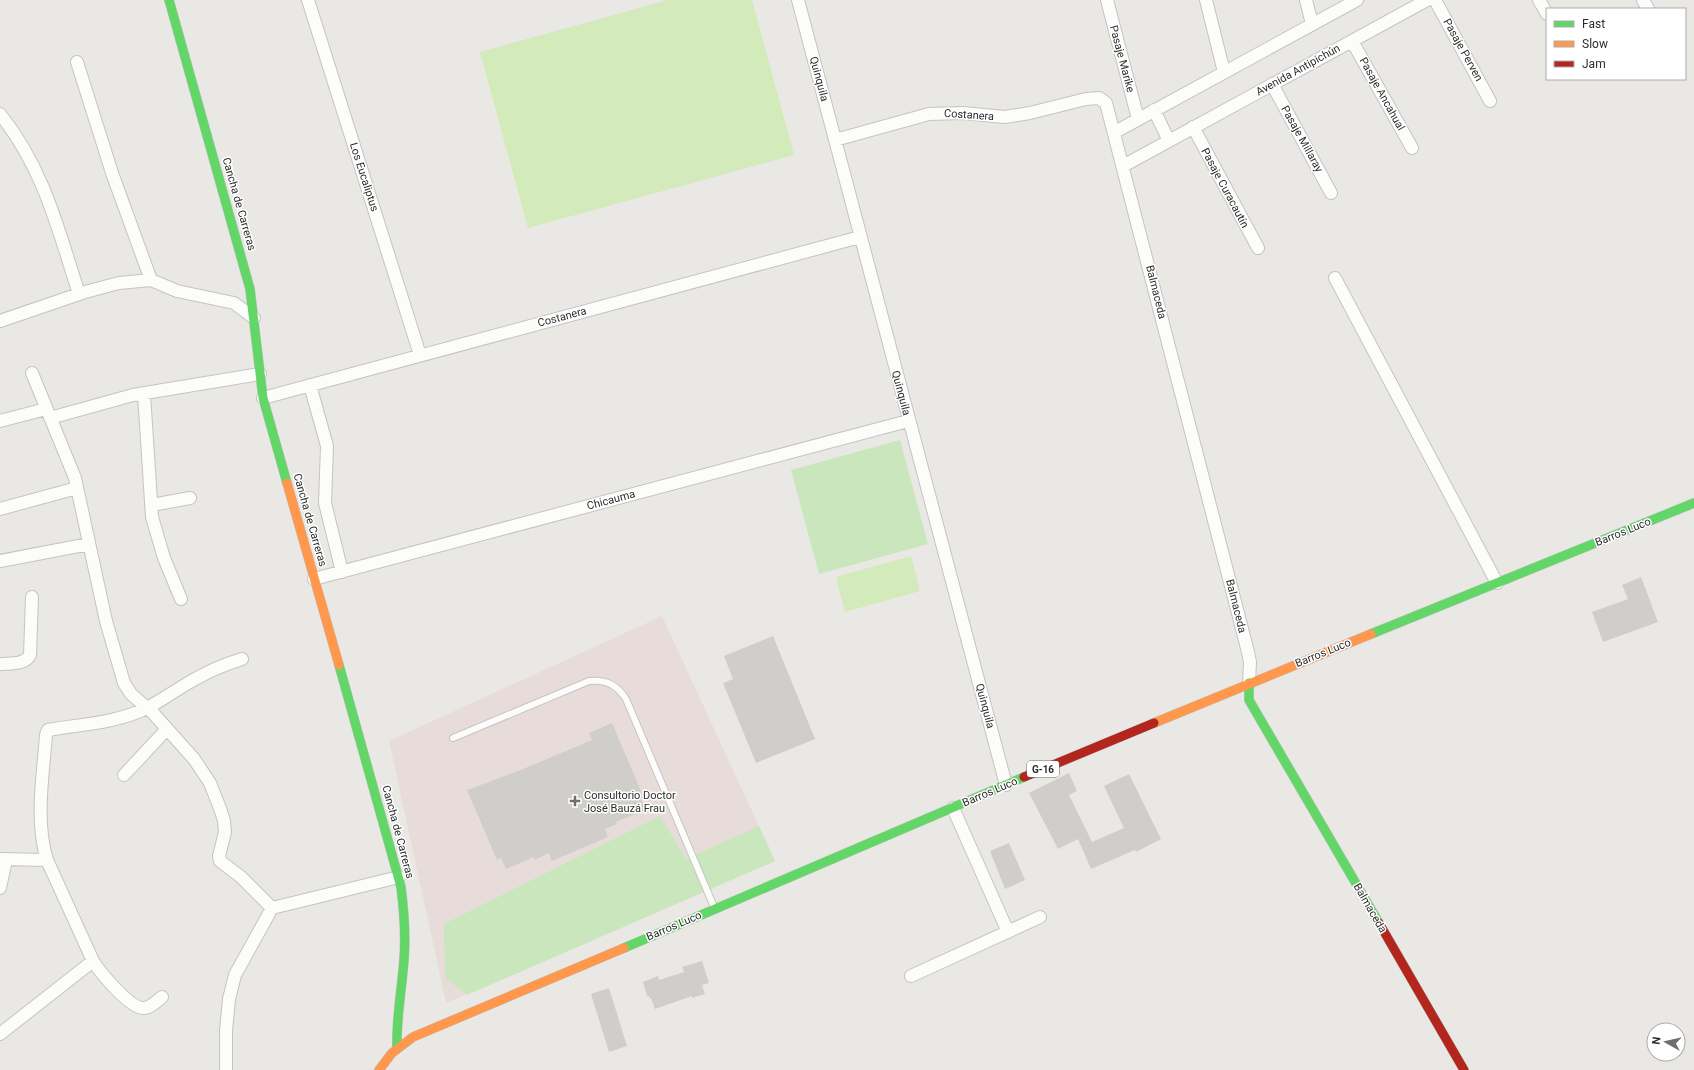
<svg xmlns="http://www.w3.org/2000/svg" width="1694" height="1070" viewBox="0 0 1694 1070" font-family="Roboto,sans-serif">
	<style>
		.medical { fill: #e8dcda }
		.park { fill: #cae6bd }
		.pitch { fill: #d3eabb }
		.building { fill: #cfceca }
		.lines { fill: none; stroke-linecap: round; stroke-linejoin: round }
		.lane-casing { stroke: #c4c4c4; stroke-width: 8 }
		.street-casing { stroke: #c4c4c4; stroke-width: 14 }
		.fast-casing { stroke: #c4c4c4; stroke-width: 10 }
		.slow-casing { stroke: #c4c4c4; stroke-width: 10 }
		.jam-casing { stroke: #c4c4c4; stroke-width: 10 }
		.lane { stroke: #fcfcfb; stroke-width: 6 }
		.street { stroke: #fcfcfb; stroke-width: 12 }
		.fast { stroke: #63d668; stroke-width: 9 }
		.slow { stroke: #ff974d; stroke-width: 9 }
		.jam { stroke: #b3261e; stroke-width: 9 }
		.poi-dot { fill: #6f6e6d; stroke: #fff; stroke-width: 1.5 }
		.labels { text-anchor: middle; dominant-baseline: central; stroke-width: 3; stroke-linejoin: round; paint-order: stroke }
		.shield { fill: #fff; stroke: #6c6c6c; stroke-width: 1 }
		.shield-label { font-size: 10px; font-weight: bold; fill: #2d2d2d }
		.street-label { font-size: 11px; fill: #2d2d2d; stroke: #fff }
		.poi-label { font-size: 11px; fill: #2d2d2d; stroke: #fff; text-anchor: start }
	</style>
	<rect width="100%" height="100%" fill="#eae8e4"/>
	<path class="medical" d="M662 616 775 861 446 1003 389 741Z"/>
	<path class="park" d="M900 440 928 544 819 574 791 470Z
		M660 816 686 859 759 826 775 861 467 995 445 978 444 924Z"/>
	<path class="pitch" d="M668 0H752L794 155 528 228 480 52Z
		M911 556 920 591 845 612 836 577Z"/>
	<path class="building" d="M1641 577 1658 622 1603 642 1592 612 1628 599 1622 585Z
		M773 636 815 739 756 763 723 683 733 679 724 656Z
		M612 723 644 798 641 799 645 810 616 822 617 824 605 829 608 837 552 861 549 853 535 860 534 857 506 869 501 858 497 860 467 790 523 769 592 740 589 733Z
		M1069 773 1077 791 1069 795 1092 842 1124 828 1104 786 1129 774 1161 839 1136 852 1135 850 1091 869 1078 839 1058 849 1029 793Z
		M1009 843 1025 880 1005 889 990 851Z
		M702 961 709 983 702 985 705 994 692 998V996L655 1009 651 998 650 999 649 996H647L643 982 658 976 659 980 684 972 682 967Z
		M609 988 627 1046 609 1052 591 994Z"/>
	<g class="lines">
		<defs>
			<path id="lane" d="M453 738 589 681C606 679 617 685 626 699L714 907"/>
			<path id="street" d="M308 0 420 355
				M798 0 1006 785
				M1107 0 1138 119
				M1206 0 1224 72
				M1306 0 1312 24
				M1435 0 1490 101
				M1539 0 1547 14
				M1643 0 1648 9
				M1352 41 1412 148
				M77 62 112 173 151 280
				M1272 84 1331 193
				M1154 110 1169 141
				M0 114C44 169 58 229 79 294
				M1193 127 1258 248
				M1115 132 1357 0
				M835 140 929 114 963 113 1005 117 1030 113 1086 99 1099 98 1106 103 1248 652 1250 662 1249 683
				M1123 166 1427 0
				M1335 278 1497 583
				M0 321 85 292 119 283 151 280 177 291 234 303 254 318
				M32 373 75 478 106 621 124 683 131 694 153 713 194 759 210 783 221 811 224 821 225 832 219 856 220 861 241 877 272 908
				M310 385 327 446 325 503 342 572
				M144 394 152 517 164 558 181 599
				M263 398 860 237
				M50 418 133 395 260 374
				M0 421 46 409
				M152 505 190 498
				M0 509 77 488
				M0 561 89 544
				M314 579 908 421
				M0 664C10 663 25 665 30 655L32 597
				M124 775 167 729
				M953 808 1008 932
				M0 859 47 860
				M0 888 6 860
				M911 976 1040 917
				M162 997C157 1001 150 1008 144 1008 130 1009 100 972 93 961L47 860C35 821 43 776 46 735L48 730 54 729C86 724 118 722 147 708 164 699 180 687 197 678 211 670 226 664 242 659
				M0 1034 93 961
				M226 1070V1031L229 999 235 975 272 908 399 877"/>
			<path id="fast" d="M169 0 250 289 263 398 287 483
				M1371 634 1694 503
				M339 665 401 887C404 911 406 935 404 959 402 989 396 1018 397 1048
				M1249 683V700L1379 923
				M624 948 1024 777"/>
			<path id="slow" d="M287 483 339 665
				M1154 723 1371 634
				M379 1070 392 1053 413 1037 624 948"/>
			<path id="jam" d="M1024 777 1154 723
				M1379 923 1464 1070"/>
		</defs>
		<use href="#lane" class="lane-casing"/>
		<use href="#street" class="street-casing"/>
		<use href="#fast" class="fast-casing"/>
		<use href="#slow" class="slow-casing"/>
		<use href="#jam" class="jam-casing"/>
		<use href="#lane" class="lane"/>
		<use href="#street" class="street"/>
		<use href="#fast" class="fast"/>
		<use href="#slow" class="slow"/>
		<use href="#jam" class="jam"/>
	</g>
	<path class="poi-dot" d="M573 795h4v4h4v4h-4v4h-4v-4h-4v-4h4z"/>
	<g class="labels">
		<rect class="shield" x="1027" y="761" width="32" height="16" rx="3"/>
		<g class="shield-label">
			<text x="1043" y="769">G-16</text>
		</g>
		<g class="street-label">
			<text transform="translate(1463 50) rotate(61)">Pasaje Perven</text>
			<text transform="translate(1122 59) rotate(75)">Pasaje Marike</text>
			<text transform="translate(1298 70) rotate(-29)">Avenida Antipichún</text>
			<text transform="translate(819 79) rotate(75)">Quinquila</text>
			<text transform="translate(1382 94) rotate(61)">Pasaje Ancahual</text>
			<text transform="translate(969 115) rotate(4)">Costanera</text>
			<text transform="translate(1302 139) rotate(61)">Pasaje Millaray</text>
			<text transform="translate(364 177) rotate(72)">Los Eucaliptus</text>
			<text transform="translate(1225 188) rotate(62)">Pasaje Curacautín</text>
			<text transform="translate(239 204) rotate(74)">Cancha de Carreras</text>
			<text transform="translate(1156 292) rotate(76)">Balmaceda</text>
			<text transform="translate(562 317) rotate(-15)">Costanera</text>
			<text transform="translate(901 393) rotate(75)">Quinquila</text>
			<text transform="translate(611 500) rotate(-15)">Chicauma</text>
			<text transform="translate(310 520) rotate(74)">Cancha de Carreras</text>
			<text transform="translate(1623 532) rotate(-22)">Barros Luco</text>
			<text transform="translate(1236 606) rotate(76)">Balmaceda</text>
			<text transform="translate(1323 653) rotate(-22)">Barros Luco</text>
			<text transform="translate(985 706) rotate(75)">Quinquila</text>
			<text transform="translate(990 792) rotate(-23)">Barros Luco</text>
			<text transform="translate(398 832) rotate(75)">Cancha de Carreras</text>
			<text transform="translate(1370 908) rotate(60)">Balmaceda</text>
			<text transform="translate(674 926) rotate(-23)">Barros Luco</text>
		</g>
		<g class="poi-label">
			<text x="584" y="795">Consultorio Doctor<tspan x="584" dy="13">José Bauzá Frau</tspan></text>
		</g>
	</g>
	<rect x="1546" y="8" width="140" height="72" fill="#ffffff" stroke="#ababab"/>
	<rect x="1554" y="21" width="20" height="6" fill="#63d668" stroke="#ababab"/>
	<text x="1582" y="28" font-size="12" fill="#2d2d2d">Fast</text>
	<rect x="1554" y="41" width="20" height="6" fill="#ff974d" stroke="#ababab"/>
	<text x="1582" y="48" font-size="12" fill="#2d2d2d">Slow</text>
	<rect x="1554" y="61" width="20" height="6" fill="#b3261e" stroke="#ababab"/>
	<text x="1582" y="68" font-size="12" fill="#2d2d2d">Jam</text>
	<g transform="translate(1666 1042) rotate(278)"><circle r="19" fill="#ffffff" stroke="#ababab"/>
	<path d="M0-3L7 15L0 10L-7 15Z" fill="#6f6e6d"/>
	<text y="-6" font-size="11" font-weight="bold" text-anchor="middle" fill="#2d2d2d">N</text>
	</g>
</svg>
